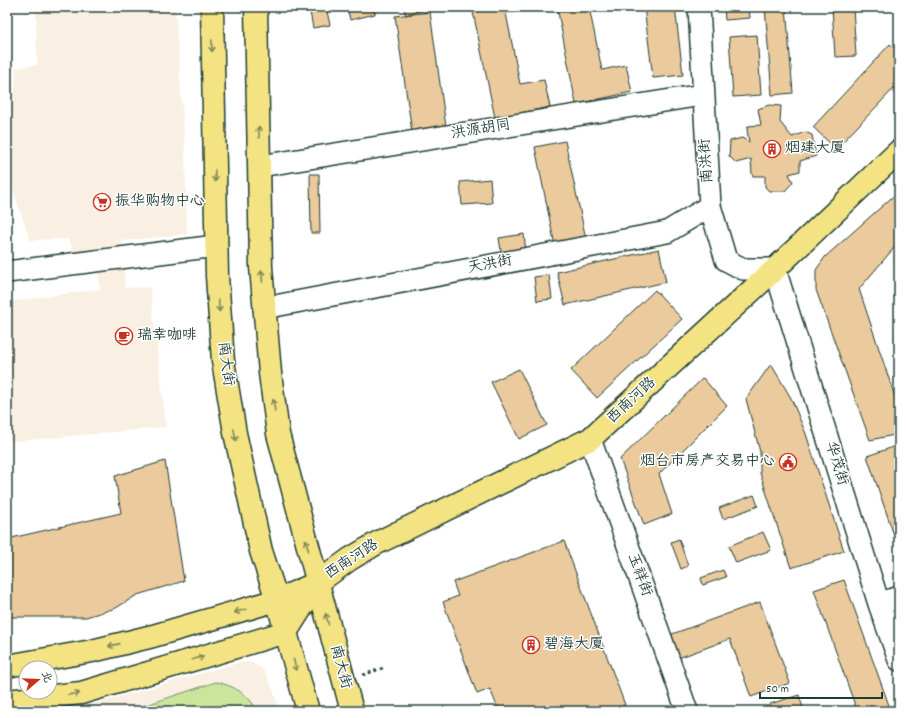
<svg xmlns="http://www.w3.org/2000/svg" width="906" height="718" viewBox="0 0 906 718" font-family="Dekko,'LXGW WenKai TC',sans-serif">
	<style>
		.built { fill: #f9efe2 }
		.green { fill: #cbe69c; stroke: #759268 }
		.building { fill: #ebca9d; stroke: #1f3d34 }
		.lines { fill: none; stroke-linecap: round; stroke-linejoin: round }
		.minor-casing { stroke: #1f3d34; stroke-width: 24 }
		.major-casing { stroke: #1f3d34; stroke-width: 25 }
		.path { stroke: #1f3d34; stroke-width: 2.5; stroke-dasharray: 3 3; stroke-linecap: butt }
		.minor { stroke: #fff; stroke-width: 21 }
		.major { stroke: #f4e382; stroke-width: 22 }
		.oneway { stroke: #7f8857 }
		.labels { text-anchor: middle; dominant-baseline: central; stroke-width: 3; stroke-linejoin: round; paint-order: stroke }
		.street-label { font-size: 15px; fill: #1f3d34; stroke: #fff }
		.poi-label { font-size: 15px; fill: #1f3d34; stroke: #fff; text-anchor: start }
	</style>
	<rect width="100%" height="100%" fill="#fff"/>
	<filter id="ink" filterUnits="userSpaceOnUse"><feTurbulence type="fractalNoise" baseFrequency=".025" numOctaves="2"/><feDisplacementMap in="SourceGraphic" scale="8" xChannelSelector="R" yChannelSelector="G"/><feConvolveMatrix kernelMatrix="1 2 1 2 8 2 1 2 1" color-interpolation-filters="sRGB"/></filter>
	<g filter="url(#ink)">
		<path class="built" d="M36 7H175L185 150 187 234 122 241 125 288 150 287 166 427 7 442V302L100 289 96 252 76 254 68 239 30 240 7 171V92H15L16 68 37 65Z
			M251 662 263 670 270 682 280 711H16L87 706 237 663Z"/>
		<path class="green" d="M216 682C233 685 250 695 257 711H144L143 706Z"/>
		<path class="building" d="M309 7H326L330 25 313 28Z
			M347 7H373L375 14 350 20Z
			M403 7H423L424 9 406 15Z
			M472 7H532L506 13 520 84 544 80 550 107 495 118Z
			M557 7H589L602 70 626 65 632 92 576 104Z
			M644 7H675L683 75 653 78Z
			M724 7H749L750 18 725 20Z
			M765 7H786L793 93 772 95Z
			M832 7H853L856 56 835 57Z
			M430 12 446 127 412 132 395 16Z
			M757 35 761 95 733 97 729 37Z
			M890 44 899 53V83L836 149 813 127Z
			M769 105 781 106 780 122 792 137 805 132 812 135 816 156 800 161V171L789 174 793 182 785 191H769L765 187V176H753L752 174 751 159 736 163 729 156 730 141 742 138 749 142 747 129 748 126 761 125 758 109Z
			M565 141 586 239 555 246 535 147Z
			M310 174H319L320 233H311Z
			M490 179 492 203 462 205 460 182Z
			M899 191V242L859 289 899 409V434L870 440 816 290V270L825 257Z
			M524 234 526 253 502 257 499 238Z
			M659 249 666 282 565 305 557 272Z
			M549 275 552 299 537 301 534 277Z
			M655 290 682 319 597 398 571 370Z
			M771 364 791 398 806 434 844 551 791 568 760 473V452L746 399Z
			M519 369 547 425 519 439 491 382Z
			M703 378 727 406 659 474 672 514 644 525 620 459Z
			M899 445V550L867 456Z
			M165 461 184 581 137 595 116 608 86 617H7V539L121 513 115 476Z
			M754 495 758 506 723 519 719 508Z
			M763 532 771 550 736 563 729 546Z
			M679 539 688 566 681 569 671 542Z
			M564 541 625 705 608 711H499L490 689 477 694 443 602 458 596 453 582Z
			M723 570 726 577 703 585 701 578Z
			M844 580 891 711H857L814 590Z
			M760 602 790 683 751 697 730 639 673 660 664 637Z
			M799 695 804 711H772L770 704Z"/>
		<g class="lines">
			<defs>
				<path id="minor" d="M699 7 710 206 726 260 743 269H775L879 604 899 660
					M260 166 702 95
					M7 272 216 246
					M264 308 667 232 710 206
					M590 439 687 711
					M879 604 899 597"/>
				<path id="major" d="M212 7 217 276 223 361 235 433 261 551 277 600 308 711
					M256 7 261 267 270 373 278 434 352 711
					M7 666 92 651 153 636 277 600 317 583 350 559 377 543 590 439 775 269 899 151
					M7 701 81 693 286 632 317 583"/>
			</defs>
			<use href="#minor" class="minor-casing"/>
			<use href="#major" class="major-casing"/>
			<path class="path" d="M363 675 383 668"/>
			<use href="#minor" class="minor"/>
			<use href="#major" class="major"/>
		</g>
		<defs><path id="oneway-shaft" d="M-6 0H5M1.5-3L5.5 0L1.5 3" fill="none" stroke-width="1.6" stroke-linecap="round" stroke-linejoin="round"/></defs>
		<g class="oneway">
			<use href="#oneway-shaft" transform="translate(212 46) rotate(89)"/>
			<use href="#oneway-shaft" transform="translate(259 132) rotate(-92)"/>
			<use href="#oneway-shaft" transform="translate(215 176) rotate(89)"/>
			<use href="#oneway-shaft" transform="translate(262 276) rotate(-94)"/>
			<use href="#oneway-shaft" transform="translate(219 306) rotate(86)"/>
			<use href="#oneway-shaft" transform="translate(274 405) rotate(-98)"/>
			<use href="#oneway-shaft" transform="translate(235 435) rotate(79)"/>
			<use href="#oneway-shaft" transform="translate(307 545) rotate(-105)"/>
			<use href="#oneway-shaft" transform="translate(240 611) rotate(164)"/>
			<use href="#oneway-shaft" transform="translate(327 619) rotate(-105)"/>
			<use href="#oneway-shaft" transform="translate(114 645) rotate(167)"/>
			<use href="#oneway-shaft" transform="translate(198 658) rotate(-17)"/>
			<use href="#oneway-shaft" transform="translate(295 665) rotate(75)"/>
			<use href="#oneway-shaft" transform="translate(74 694) rotate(-8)"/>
		</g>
	</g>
	<defs>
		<symbol id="building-ring" viewBox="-11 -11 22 22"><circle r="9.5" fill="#fff" stroke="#c8321e" stroke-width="1.5"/><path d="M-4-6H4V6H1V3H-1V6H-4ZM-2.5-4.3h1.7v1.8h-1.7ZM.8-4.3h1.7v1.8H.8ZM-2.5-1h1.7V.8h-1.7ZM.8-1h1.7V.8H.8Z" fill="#c8321e"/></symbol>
		<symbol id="supermarket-ring" viewBox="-11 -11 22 22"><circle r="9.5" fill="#fff" stroke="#c8321e" stroke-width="1.5"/><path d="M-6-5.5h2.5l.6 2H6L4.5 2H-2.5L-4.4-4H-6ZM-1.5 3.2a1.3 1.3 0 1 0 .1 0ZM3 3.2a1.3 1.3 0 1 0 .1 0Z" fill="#c8321e"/></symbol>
		<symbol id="cafe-ring" viewBox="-11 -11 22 22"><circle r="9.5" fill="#fff" stroke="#c8321e" stroke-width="1.5"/><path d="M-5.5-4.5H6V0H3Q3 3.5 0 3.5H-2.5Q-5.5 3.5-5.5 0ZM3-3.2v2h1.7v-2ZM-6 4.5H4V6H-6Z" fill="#c8321e"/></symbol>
		<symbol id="civic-ring" viewBox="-11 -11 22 22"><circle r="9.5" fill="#fff" stroke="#c8321e" stroke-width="1.5"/><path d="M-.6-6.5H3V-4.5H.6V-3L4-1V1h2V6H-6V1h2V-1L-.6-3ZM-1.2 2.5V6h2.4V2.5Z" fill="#c8321e"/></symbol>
	</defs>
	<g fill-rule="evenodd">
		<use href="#building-ring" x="762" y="139" width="20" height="20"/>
		<use href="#supermarket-ring" x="92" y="192" width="20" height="20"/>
		<use href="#cafe-ring" x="114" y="326" width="20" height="20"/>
		<use href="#civic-ring" x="778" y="452" width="20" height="20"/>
		<use href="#building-ring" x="521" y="635" width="20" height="20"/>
	</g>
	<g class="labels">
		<g class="street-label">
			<text transform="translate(481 130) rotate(-9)">洪源胡同</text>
			<text transform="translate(707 161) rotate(-94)">南洪街</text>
			<text transform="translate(490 265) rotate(-11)">天洪街</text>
			<text transform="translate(225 364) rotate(83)">南大街</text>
			<text transform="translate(632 401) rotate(-43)">西南河路</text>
			<text transform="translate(836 464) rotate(73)">华茂街</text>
			<text transform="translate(352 560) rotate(-33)">西南河路</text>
			<text transform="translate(639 575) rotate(70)">玉祥街</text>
			<text transform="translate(340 667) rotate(75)">南大街</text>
		</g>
		<g class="poi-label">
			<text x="785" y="149">烟建大厦</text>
			<text x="115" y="202">振华购物中心</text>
			<text x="137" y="336">瑞幸咖啡</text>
			<text x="775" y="462" text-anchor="end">烟台市房产交易中心</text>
			<text x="544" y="645">碧海大厦</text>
		</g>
	</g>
	<rect width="906" height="718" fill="none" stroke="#fff" stroke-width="24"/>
	<rect x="12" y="12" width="882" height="694" fill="none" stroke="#1f3d34" stroke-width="1.5" filter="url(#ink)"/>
	<g transform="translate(38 680) rotate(71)"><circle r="19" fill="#ffffff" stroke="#a5b1ae"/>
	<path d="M0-3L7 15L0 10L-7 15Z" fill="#c8321e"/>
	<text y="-6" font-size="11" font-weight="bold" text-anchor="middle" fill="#1f3d34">北</text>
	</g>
	<path d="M760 692v6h122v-6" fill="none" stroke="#1f3d34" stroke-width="2"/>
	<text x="766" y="692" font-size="12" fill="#1f3d34" stroke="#ffffff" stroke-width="3" paint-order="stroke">50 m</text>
</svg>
